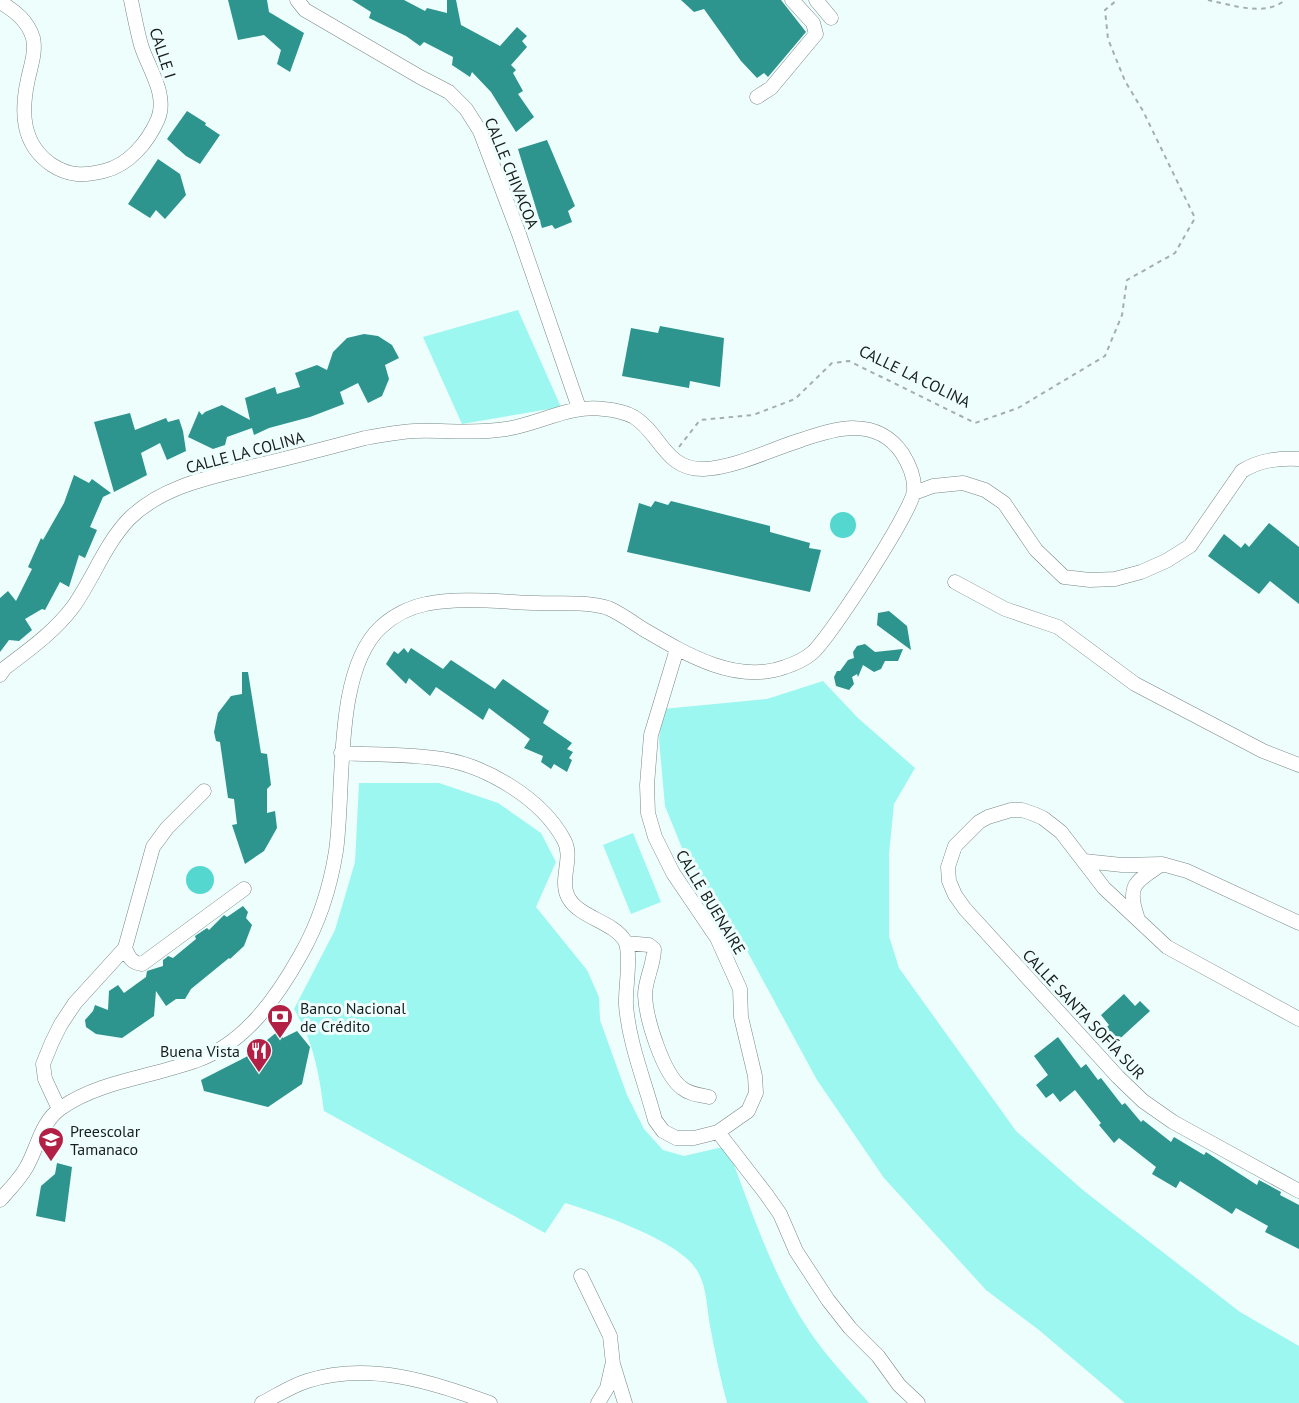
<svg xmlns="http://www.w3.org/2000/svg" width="1299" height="1403" viewBox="0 0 1299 1403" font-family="'PT Sans',sans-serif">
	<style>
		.green { fill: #9bf7f0 }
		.water { fill: #53d7cf }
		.building { fill: #2d948e }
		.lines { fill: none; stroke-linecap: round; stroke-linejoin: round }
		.minor-casing { stroke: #798886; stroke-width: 15 }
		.path { stroke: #a3afae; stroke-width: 2; stroke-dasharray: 4.5 4.5; stroke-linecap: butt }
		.minor { stroke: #fff; stroke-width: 14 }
		.labels { text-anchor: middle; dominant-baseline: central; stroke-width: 6; stroke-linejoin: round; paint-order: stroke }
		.street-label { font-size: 16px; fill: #181e1d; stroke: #eefefc }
		.poi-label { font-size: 16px; fill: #181e1d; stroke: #eefefc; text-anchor: start }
	</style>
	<rect width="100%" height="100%" fill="#eefefc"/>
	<path class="green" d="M518 310 561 407 462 424 423 337Z
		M823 681 858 718 915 768 894 804 889 854V936L899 968 1016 1131 1084 1191 1240 1312 1299 1346V1403H1125L1039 1330 986 1290 884 1178 817 1080 746 949 682 848 665 806 659 740 663 709 767 699Z
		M359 783H439L498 803 541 833 556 862 536 907 587 970 599 997 600 1020 627 1095 644 1129 663 1150 684 1156 727 1146C751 1209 772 1276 810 1332 827 1357 849 1380 869 1403H727C720 1377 715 1352 710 1326 707 1309 707 1288 698 1272 682 1241 598 1213 565 1203L545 1233 324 1111C319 1073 314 1043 294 1009L335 930 355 862Z
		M633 833 661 902 631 914 603 845Z"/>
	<path class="water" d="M830 525a13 13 0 1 1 26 0a13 13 0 1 1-26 0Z
		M186 880a14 14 0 1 1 28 0a14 14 0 1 1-28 0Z"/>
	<path class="building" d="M228 0H267L269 12 304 33 290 72 277 64 281 50 264 35 238 40Z
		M352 0H404L425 11 427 8 447 13V0H456L461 25 500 46 517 27 527 36 522 41 527 47 511 65 516 70 513 73 523 91 518 94 534 117 516 132 491 92 472 72 470 77 452 65 453 57 424 42 420 46 406 36 369 18 371 12Z
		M681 0H781L806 32 768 77 764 73 757 78 741 61 704 9 694 12Z
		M187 111 206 123 205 125 220 135 200 164 186 156 167 139Z
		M547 140 575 206 568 211 572 222 555 229 552 225 542 228 518 149Z
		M158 159 180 174 186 195 165 219 156 210 150 218 128 204Z
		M660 326 724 338 720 387 690 381 689 388 622 376 631 328 658 333Z
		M364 334 378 336 392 345 399 358 385 365 389 379 382 396 368 403 358 383 340 392 344 404 310 417 269 428 254 435 252 428 227 437 225 445 213 449 188 437 199 411 202 415 205 412 222 405 250 420 245 398 275 387 277 394 300 387 295 373 317 365 327 370 333 352 347 338Z
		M130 413 135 430 166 418 168 422 179 419 183 431 186 451 167 460 160 443 141 453 147 475 114 492 94 422Z
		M74 475 89 483 92 479 111 493 103 497 90 527 97 530 85 558 79 555 69 587 60 582 45 610 42 609 25 619 32 630 19 641 9 640 0 652V598L8 591 16 601 32 569 28 567 41 538 43 540 64 503Z
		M655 501 668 505 671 501 770 526V532L810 543 809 548 821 550 810 592 627 552 639 503 651 507Z
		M1269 523 1299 547V604L1270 581 1259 594 1208 556 1224 534 1241 548 1245 543 1249 547Z
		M889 611 907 626 911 650 877 625 878 613Z
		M865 644 875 652 903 649 898 661H885L881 669 874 672 863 665 858 677 857 674 852 677 854 684 849 690 836 686 834 677 837 671H840L848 660 854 658 853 652 857 646Z
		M404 648 408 653 411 648 443 669 451 660 495 689 503 679 549 711 543 723 572 743 567 749 573 752 569 758 572 760 567 772 554 764 551 769 541 762 543 756 524 748 530 739 489 708 483 720 436 687 430 696 409 678 406 684 386 664 394 651 398 654Z
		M242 672H248L261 753 267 754 271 785 267 789V813L275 811 277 828 264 851 245 864 232 825 237 824 234 799 228 798 220 742 216 741 214 732 218 713 231 696 242 694Z
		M243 906 248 912 246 918 252 925 244 946 230 959 229 958 191 989 185 999H176L166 1006 156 991 154 1016 122 1038 96 1034 86 1027 85 1020 93 1011 95 1005 108 1010 109 991 118 985 124 993 146 977 147 971 163 966V960L166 958 168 956 173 958 196 939 195 936 207 928 209 930 224 915 227 917Z
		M1124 994 1135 1006 1140 1001 1150 1011 1113 1045 1101 1032 1109 1025 1101 1015Z
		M297 1031 310 1047 302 1084 268 1107 204 1091 201 1080 246 1057 277 1032 283 1038Z
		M1058 1037 1081 1068 1086 1064 1098 1080 1101 1078 1122 1105 1125 1103 1141 1122 1143 1120 1171 1142 1174 1137 1204 1155 1206 1152 1257 1185 1259 1180 1281 1192 1280 1195 1299 1205V1249L1265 1232 1268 1226 1236 1208 1232 1214 1180 1181 1176 1188 1152 1174 1156 1167 1119 1138 1114 1143 1099 1125 1101 1123 1075 1090 1060 1102 1053 1093 1046 1098 1036 1085 1048 1075 1034 1056Z
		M57 1163 72 1167 65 1222 36 1216 41 1186 55 1174Z"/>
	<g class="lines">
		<defs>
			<path id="minor" d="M297 0 305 10 420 77 449 92 466 109 480 131 519 234 579 408
				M816 0 831 18
				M0 2C15 11 28 21 33 38 36 52 31 65 28 79 21 111 21 144 52 165 69 176 84 176 104 171 129 165 148 142 158 119 168 94 148 68 141 45 137 30 134 15 131 0
				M757 97 771 88 816 34 813 23 792 0
				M914 493 933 486 963 483 985 490 1004 503 1036 550 1064 577 1090 580 1115 579 1141 572 1166 561 1190 546 1242 471C1260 460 1278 458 1299 459
				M955 582 1005 609 1058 627 1135 684 1263 751 1299 765
				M0 675 5 668C30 649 54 632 73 607 93 579 105 544 129 519 164 484 217 476 263 464 297 456 331 447 365 438 381 435 397 432 415 431 445 430 476 434 506 429 539 424 571 404 604 409 614 410 625 412 634 417 661 434 665 470 704 469 734 468 772 449 801 440 836 428 876 416 902 453 909 464 915 478 914 491 912 511 829 639 812 653 805 659 794 664 785 667 736 685 684 653 643 629 632 622 620 613 608 608 587 601 559 604 537 603 504 602 458 597 426 604 410 607 393 616 381 627 333 671 345 790 336 851 330 889 319 923 300 956 276 999 243 1045 195 1061 151 1077 100 1081 61 1108 40 1123 38 1148 26 1168 19 1180 9 1190 0 1200
				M341 753C374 755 409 754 442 759 487 766 542 799 564 840 574 858 559 878 568 897 579 918 613 921 625 941 632 954 625 989 626 1005 629 1044 645 1082 655 1120L663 1131 676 1138H694L718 1132 748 1111 756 1093 755 1076 741 1017 740 989 717 938 673 873 655 837 648 813 647 785 651 735 677 649
				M1084 861 1122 865 1162 864
				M1137 916C1126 884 1137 881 1162 864L1187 871 1299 923
				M626 943 649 945 654 949C654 965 645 980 645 995 646 1019 663 1074 682 1088 689 1094 700 1095 709 1097
				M125 948C129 957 131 963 142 964L244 889
				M1299 1019 1167 947 1104 888 1061 832 1043 818 1034 814 1022 810H1011L988 817 979 822 955 846 948 867 949 881 955 895 965 909 1118 1077 1143 1101 1173 1122 1299 1191
				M59 1109 45 1079 43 1064 52 1042 61 1024 75 1003 125 948 153 847 167 828 204 791
				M718 1132 766 1194 780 1214 796 1251 828 1300 850 1328 878 1356 899 1385 918 1403
				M581 1276 610 1336 613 1364 625 1403
				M262 1403C276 1396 291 1386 307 1381 370 1361 431 1382 490 1403
				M598 1403 607 1388 612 1366"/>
		</defs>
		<use href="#minor" class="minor-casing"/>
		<path class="path" d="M1208 0C1232 5 1265 17 1285 0
			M679 447 700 420 753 415 795 399 832 363 849 361 975 423 1018 408 1105 356 1122 315 1127 280 1175 253 1195 218 1143 111 1125 81 1108 39 1105 10 1117 0"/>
		<use href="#minor" class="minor"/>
	</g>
	<defs>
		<symbol id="bank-pin" viewBox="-11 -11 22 30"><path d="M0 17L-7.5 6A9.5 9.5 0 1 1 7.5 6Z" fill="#b22046" stroke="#eefefc"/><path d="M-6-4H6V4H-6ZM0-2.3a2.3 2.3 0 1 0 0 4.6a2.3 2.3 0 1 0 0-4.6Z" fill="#fff"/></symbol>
		<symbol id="restaurant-pin" viewBox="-11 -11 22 30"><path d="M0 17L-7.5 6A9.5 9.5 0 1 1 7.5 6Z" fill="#b22046" stroke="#eefefc"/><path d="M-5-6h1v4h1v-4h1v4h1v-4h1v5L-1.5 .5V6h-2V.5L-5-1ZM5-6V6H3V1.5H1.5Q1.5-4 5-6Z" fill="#fff"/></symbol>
		<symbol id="school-pin" viewBox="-11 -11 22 30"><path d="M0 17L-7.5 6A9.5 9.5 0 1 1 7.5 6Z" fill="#b22046" stroke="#eefefc"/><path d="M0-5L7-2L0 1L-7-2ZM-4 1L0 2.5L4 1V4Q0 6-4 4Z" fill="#fff"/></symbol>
	</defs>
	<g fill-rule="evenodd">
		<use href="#bank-pin" x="265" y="1002" width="30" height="40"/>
		<use href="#restaurant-pin" x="244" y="1036" width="30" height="40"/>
		<use href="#school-pin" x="36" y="1125" width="30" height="40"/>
	</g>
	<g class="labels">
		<g class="street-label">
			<text transform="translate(163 53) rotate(72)">CALLE I</text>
			<text transform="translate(512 173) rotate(68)">CALLE CHIVACOA</text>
			<text transform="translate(915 376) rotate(26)">CALLE LA COLINA</text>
			<text transform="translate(245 452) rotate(-15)">CALLE LA COLINA</text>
			<text transform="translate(711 902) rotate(59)">CALLE BUENAIRE</text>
			<text transform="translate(1084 1014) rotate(47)">CALLE SANTA SOFÍA SUR</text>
		</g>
		<g class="poi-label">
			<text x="300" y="1008">Banco Nacional<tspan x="300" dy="18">de Crédito</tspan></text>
			<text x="240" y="1051" text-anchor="end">Buena Vista</text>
			<text x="70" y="1131">Preescolar<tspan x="70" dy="18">Tamanaco</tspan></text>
		</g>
	</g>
</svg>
